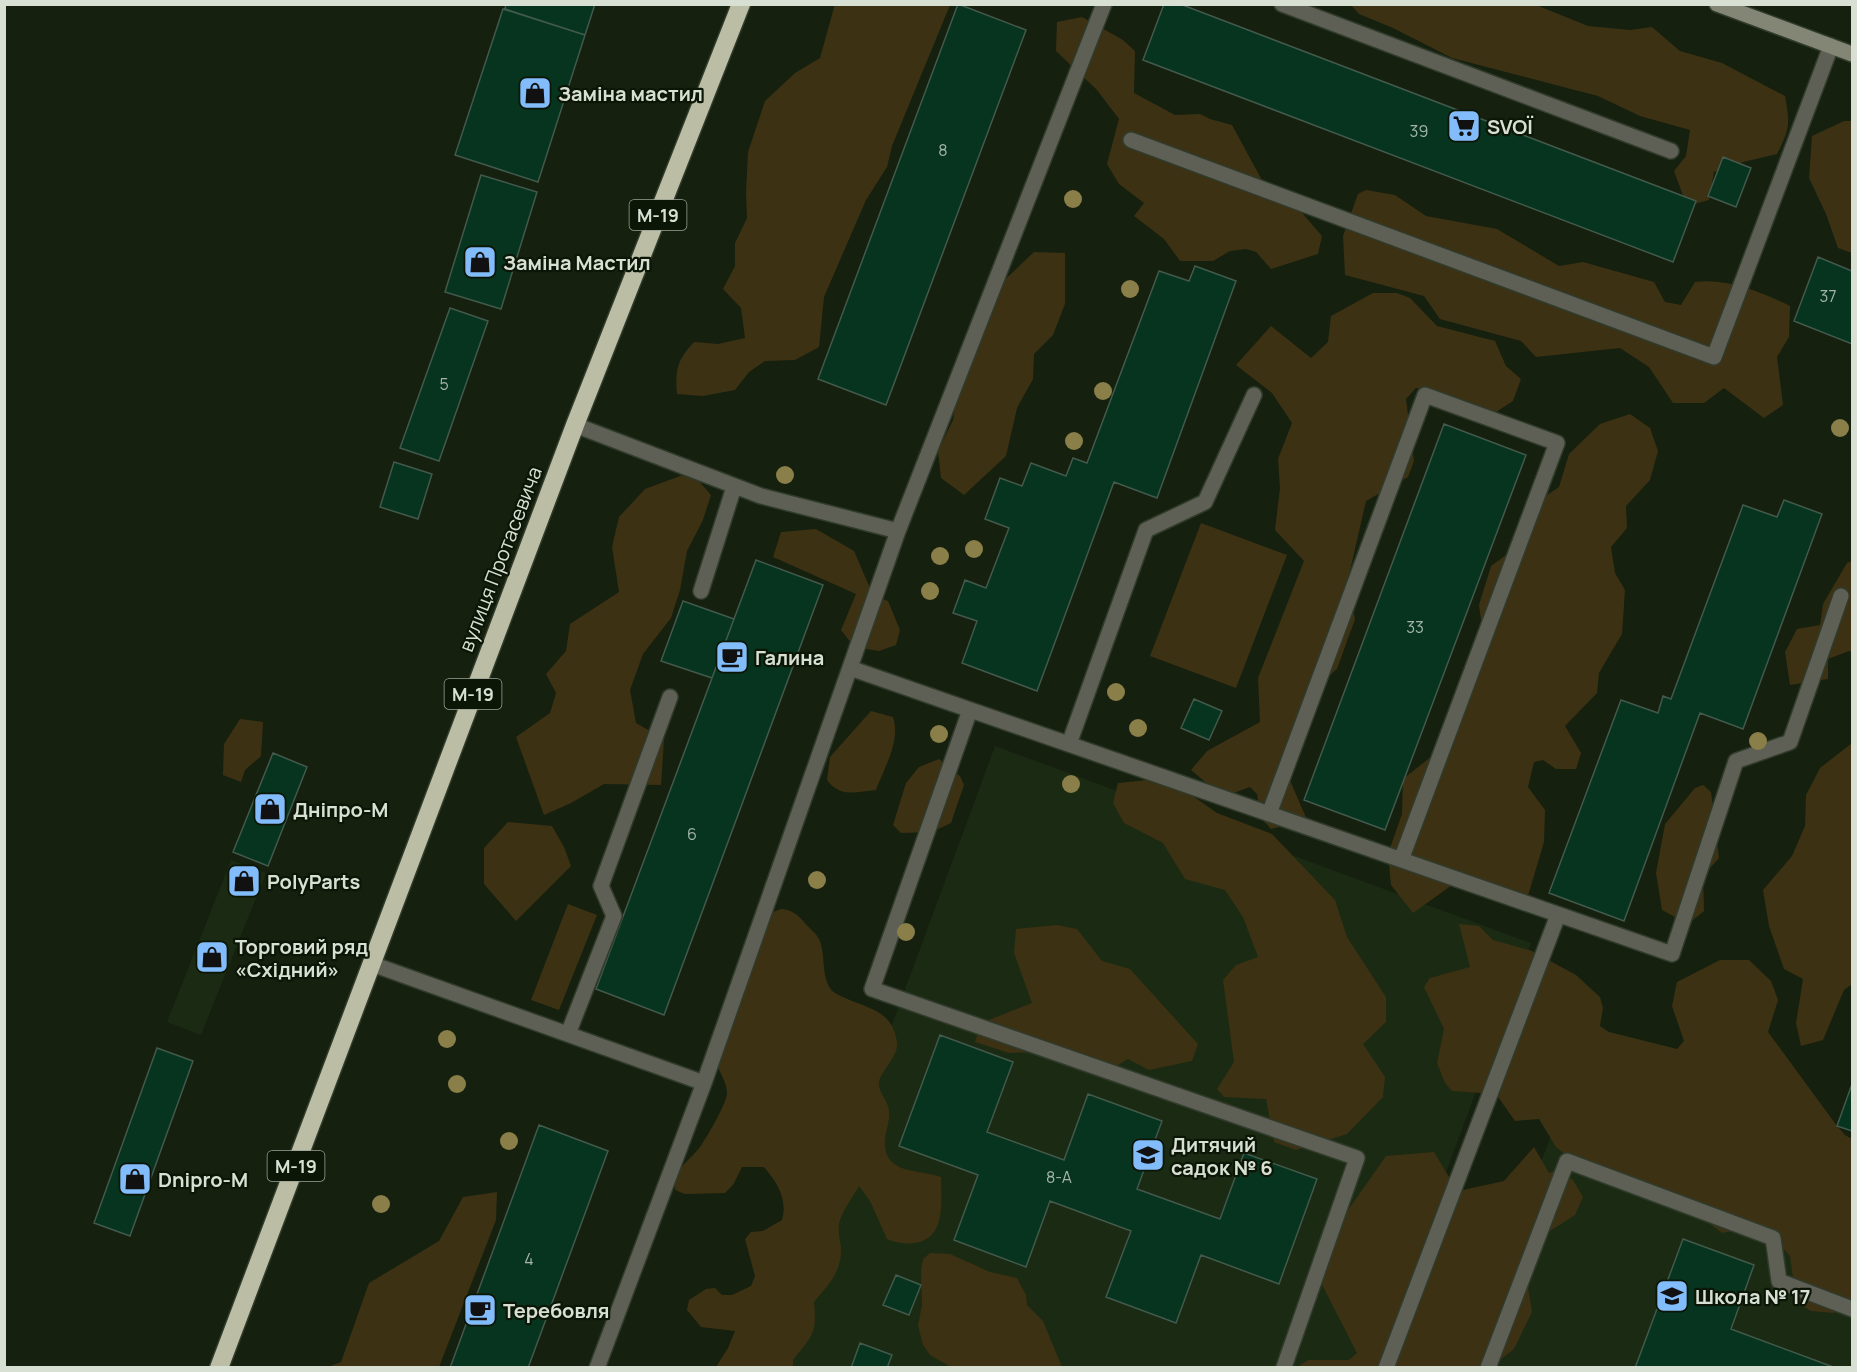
<svg xmlns="http://www.w3.org/2000/svg" width="1857" height="1372" viewBox="0 0 1857 1372" font-family="Manrope,sans-serif">
	<style>
		.built { fill: #1b2a12 }
		.green { fill: #3d3113 }
		.building { fill: #07341f; stroke: #42594c; stroke-width: 1.5 }
		.lines { fill: none; stroke-linecap: round; stroke-linejoin: round }
		.lane-casing { stroke: #303b2b; stroke-width: 18 }
		.secondary-casing { stroke: #303b2b; stroke-width: 18 }
		.highway-casing { stroke: #303b2b; stroke-width: 21 }
		.lane { stroke: #5e5f55; stroke-width: 15 }
		.secondary { stroke: #838575; stroke-width: 15 }
		.highway { stroke: #bbbda4; stroke-width: 18 }
		.tree { fill: #8a7e49 }
		.labels { text-anchor: middle; dominant-baseline: central; stroke-width: 4.5; stroke-linejoin: round; paint-order: stroke }
		.number-label { font-size: 16px; fill: #a4b5a7 }
		.shield { fill: #0c1606; stroke: #9ba396; stroke-width: 1.5 }
		.shield-label { font-size: 18px; font-weight: bold; fill: #d8e0d4 }
		.poi-label { font-size: 20px; font-weight: bold; fill: #d8e0d4; stroke: #0c1606; text-anchor: start }
		.street-label { font-size: 20px; fill: #d8e0d4; stroke: #0c1606 }
	</style>
	<rect width="100%" height="100%" fill="#15200f"/>
	<path class="built" d="M995 746 1531 943 1374 1367 765 1368Z
		M231 860 266 873 201 1035 167 1022Z
		M1559 1114 1852 1224V1367L1464 1368Z"/>
	<path class="green" d="M835 4 950 5 892 146 887 167 866 200 824 297 819 347 795 360 765 361 749 372 735 390 703 396 677 394C675 370 677 360 694 342L718 344 745 338 741 308 723 289 735 266V243L747 218 746 192 748 152 765 101 795 73 820 58Z
		M1351 5H1536L1588 26 1630 30 1652 27 1680 51 1722 63 1785 96C1790 123 1790 129 1777 154L1743 162 1714 172 1709 200 1687 206 1674 171 1686 156 1690 130 1640 116 1598 96 1452 58 1393 28 1359 14Z
		M1082 17 1123 40 1135 51 1134 93 1175 115 1200 114 1210 119 1232 125 1263 182 1285 193 1322 236 1318 254 1271 269 1256 252 1246 249 1230 251 1213 261H1180L1164 239 1134 216 1144 203 1119 184 1107 164 1119 119 1097 90 1056 51 1057 22Z
		M1844 121H1852V253L1838 248 1826 214 1809 178 1812 136Z
		M1366 190 1395 195 1426 216 1497 229 1559 266 1583 262 1654 282 1665 302 1681 305 1695 282C1728 278 1761 292 1790 306L1789 337 1777 357 1783 405 1764 418 1724 388 1704 403H1673L1649 367 1620 348 1536 357 1521 341 1440 319 1424 296 1345 275 1343 236 1358 194Z
		M1034 252 1065 253V304L1053 335 1034 354 1033 379 1017 408 1006 456 964 495 941 478 938 451 953 420 959 379 994 290Z
		M1373 293H1397L1410 298 1437 326 1495 341 1506 366 1521 379 1513 401 1496 412 1458 416 1450 398 1434 390 1416 388 1406 399 1414 461 1408 477 1366 501 1347 584 1355 619 1337 669 1305 696V731L1286 771 1307 820 1271 829 1261 818 1257 794 1250 787 1223 797 1191 770 1207 751 1260 722 1258 678 1304 561 1275 530 1280 488 1278 459 1292 423 1272 393 1236 365 1271 326 1311 358 1328 342 1331 316Z
		M1630 414 1650 428 1658 451 1650 480 1626 506 1627 528 1611 547 1615 573 1625 590 1622 634 1599 673 1597 693 1565 726 1581 753 1576 769H1556L1543 760 1534 762 1528 787 1545 810 1544 842 1527 899 1459 880 1413 913 1391 885 1388 854 1402 814 1403 779 1437 752 1483 635 1479 605 1491 566 1510 552 1531 506 1559 487 1569 454 1600 424Z
		M691 472 711 495 703 520 687 551 680 590 671 618 643 654 630 690 636 723 664 739 661 785 604 784 571 803 544 815 516 737 550 713 556 693 546 674 566 651 570 624 619 592 612 547 619 517 645 489Z
		M1201 523 1287 555 1236 688 1150 656Z
		M816 529 854 551 873 595 888 601 900 630 896 645 879 651 854 647 841 630 856 594 773 557 781 532Z
		M1852 561V652L1849 651 1828 659V679L1790 685 1785 652 1797 629 1820 625 1823 604 1847 563Z
		M871 711 893 717C901 741 884 768 876 790 856 792 840 798 827 780L830 757Z
		M240 719 263 722 261 756 245 770 241 782 223 775 224 744Z
		M1852 743V984L1844 990 1823 1040 1801 1046 1796 1023 1803 979 1784 969 1769 926 1763 890 1792 856 1805 826 1806 795 1820 768Z
		M939 759 960 776 964 785 951 823 932 832 901 833 893 825 906 783 919 767Z
		M1167 778 1217 813 1272 834 1335 900 1347 937 1386 997V1022L1363 1044 1385 1077 1383 1097 1347 1134 1296 1150 1274 1142 1266 1099 1224 1097 1217 1089 1234 1062 1223 980 1236 965 1258 957 1243 917 1225 890 1185 879 1163 843 1124 823 1113 803 1118 783Z
		M1703 785 1711 792 1719 858 1703 876 1704 911 1688 924 1662 910 1656 873 1665 824 1695 788Z
		M508 822 552 826 564 847 571 866 516 921 484 884V848Z
		M568 904 597 915 559 1010 531 1000Z
		M781 909C792 910 797 914 804 922 808 927 816 933 819 939 826 954 821 974 830 988 833 993 839 995 845 998 869 1009 892 1010 897 1042 899 1054 885 1067 880 1078 875 1091 889 1100 889 1112 890 1121 886 1130 885 1139 882 1175 918 1169 941 1177 941 1191 943 1210 938 1224 931 1246 905 1247 887 1239L870 1201 859 1186C853 1197 844 1208 840 1220 837 1229 840 1239 841 1248 842 1272 828 1285 814 1302 817 1334 813 1335 793 1360V1367H716L728 1348 735 1331 701 1327 687 1310 689 1300 706 1289 715 1288 722 1295H732L751 1286 755 1276 745 1239 751 1232 763 1231 782 1220C788 1200 777 1182 764 1167H742L733 1185 725 1193 685 1194 675 1190C674 1167 688 1163 700 1147 706 1139 728 1101 727 1093 727 1082 719 1072 716 1062L773 912Z
		M1459 924 1479 926 1493 940 1532 951 1576 975 1600 997 1603 1008 1600 1026 1609 1032 1677 1049 1684 1041 1672 1006 1677 982 1720 960H1749L1771 981 1778 1000 1768 1032 1837 1126 1845 1135 1852 1139V1304L1834 1313 1811 1311 1800 1304 1795 1293 1790 1256 1773 1238 1755 1226 1722 1233 1700 1216 1641 1197 1592 1163 1566 1155 1556 1147 1539 1119 1515 1121 1496 1094 1452 1091 1445 1083 1437 1063 1444 1029 1424 987 1430 978 1470 967Z
		M1057 925 1077 929 1102 961 1130 969 1198 1044 1192 1061 1149 1070 1128 1059 1110 1070 1071 1051 1009 1053 975 1042 981 1023 1032 1003 1014 953 1016 929Z
		M1534 1147 1549 1173 1557 1170 1573 1180 1583 1197 1575 1215 1531 1243 1527 1281 1532 1312 1514 1349 1491 1367 1296 1368 1308 1360H1349L1357 1353 1318 1277 1329 1237 1386 1156 1434 1152 1455 1187 1463 1190 1504 1181Z
		M497 1192 496 1220 439 1367H328L341 1362 369 1283 439 1241 463 1197Z
		M930 1253 950 1254 990 1272 1017 1278 1026 1295 1027 1305 1043 1321 1062 1367H951L930 1355 923 1345 918 1325 922 1305 921 1271 923 1259Z"/>
	<path class="building" d="M506 4H595L585 35 505 9Z
		M958 4 1026 30 886 405 818 379Z
		M1164 4H1180L1696 201 1673 262 1143 60Z
		M503 9 585 35 538 182 455 155Z
		M1723 157 1751 168 1736 207 1708 196Z
		M481 175 537 192 501 309 445 292Z
		M1818 257 1852 271V344L1794 321Z
		M1195 266 1236 281 1157 498 1114 482 1037 691 962 663 977 621 953 613 965 580 986 588 1009 528 985 519 1000 478 1022 486 1031 463 1066 476 1073 458 1087 463 1159 271 1189 281Z
		M450 308 488 321 439 461 400 448Z
		M1444 424 1526 455 1385 830 1304 800Z
		M394 462 432 474 418 519 380 507Z
		M1784 500 1822 514 1743 729 1700 713 1624 921 1549 893 1621 700 1658 713 1663 696 1671 699 1743 505 1777 517Z
		M756 560 823 585 664 1015 596 989Z
		M683 601 734 619 712 678 661 661Z
		M1194 699 1222 711 1209 740 1181 728Z
		M273 753 307 767 268 866 233 852Z
		M940 1035 1013 1062 987 1132 1064 1160 1088 1094 1162 1121 1137 1189 1220 1219 1244 1153 1317 1179 1279 1284 1201 1255 1176 1323 1106 1297 1131 1231 1050 1201 1026 1267 954 1240 978 1175 899 1146Z
		M157 1048 193 1061 130 1236 94 1223Z
		M1852 1084V1131L1837 1126Z
		M539 1125 608 1151 528 1368H450Z
		M1683 1239 1754 1265 1731 1329 1836 1368H1635Z
		M896 1275 921 1285 909 1315 883 1305Z
		M860 1343 892 1355 887 1368H851Z"/>
	<g class="lines">
		<defs>
			<path id="lane" d="M1282 4 1671 151
				M1131 140 1714 357 1831 46
				M575 425 761 496 898 531
				M701 591 734 487
				M850 668 1672 954 1736 761 1790 742 1841 596
				M970 710 872 989 1357 1158 1284 1367
				M1069 744 1146 530 1205 502 1254 395
				M1269 814 1425 395 1557 443 1401 860
				M372 964 704 1083
				M568 1034 614 916 601 886 670 697
				M597 1368 704 1083 898 531 1104 4
				M1386 1368 1558 915
				M1488 1368 1567 1161 1773 1238 1779 1281 1852 1309"/>
			<path id="secondary" d="M1717 4 1852 54"/>
			<path id="highway" d="M219 1368 575 425 741 4"/>
		</defs>
		<use href="#lane" class="lane-casing"/>
		<use href="#secondary" class="secondary-casing"/>
		<use href="#highway" class="highway-casing"/>
		<use href="#lane" class="lane"/>
		<use href="#secondary" class="secondary"/>
		<use href="#highway" class="highway"/>
	</g>
	<g class="tree">
		<circle cx="1073" cy="199" r="9"/>
		<circle cx="1130" cy="289" r="9"/>
		<circle cx="1103" cy="391" r="9"/>
		<circle cx="1840" cy="428" r="9"/>
		<circle cx="1074" cy="441" r="9"/>
		<circle cx="785" cy="475" r="9"/>
		<circle cx="974" cy="549" r="9"/>
		<circle cx="940" cy="556" r="9"/>
		<circle cx="930" cy="591" r="9"/>
		<circle cx="1116" cy="692" r="9"/>
		<circle cx="1138" cy="728" r="9"/>
		<circle cx="939" cy="734" r="9"/>
		<circle cx="1758" cy="741" r="9"/>
		<circle cx="1071" cy="784" r="9"/>
		<circle cx="817" cy="880" r="9"/>
		<circle cx="906" cy="932" r="9"/>
		<circle cx="447" cy="1039" r="9"/>
		<circle cx="457" cy="1084" r="9"/>
		<circle cx="509" cy="1141" r="9"/>
		<circle cx="381" cy="1204" r="9"/>
	</g>
	<defs>
		<symbol id="shop-square" viewBox="-11 -11 22 22"><rect x="-9" y="-9" width="18" height="18" rx="4" fill="#82bcfa" stroke="#0c1606"/><path d="M-5-2.5h2.3a2.7 3.5 0 0 1 5.4 0H5L5.5 6h-11ZM-1.5-2.5h3a1.5 2.3 0 0 0-3 0Z" fill="#111"/></symbol>
		<symbol id="supermarket-square" viewBox="-11 -11 22 22"><rect x="-9" y="-9" width="18" height="18" rx="4" fill="#82bcfa" stroke="#0c1606"/><path d="M-6-5.5h2.5l.6 2H6L4.5 2H-2.5L-4.4-4H-6ZM-1.5 3.2a1.3 1.3 0 1 0 .1 0ZM3 3.2a1.3 1.3 0 1 0 .1 0Z" fill="#111"/></symbol>
		<symbol id="cafe-square" viewBox="-11 -11 22 22"><rect x="-9" y="-9" width="18" height="18" rx="4" fill="#82bcfa" stroke="#0c1606"/><path d="M-5.5-4.5H6V0H3Q3 3.5 0 3.5H-2.5Q-5.5 3.5-5.5 0ZM3-3.2v2h1.7v-2ZM-6 4.5H4V6H-6Z" fill="#111"/></symbol>
		<symbol id="school-square" viewBox="-11 -11 22 22"><rect x="-9" y="-9" width="18" height="18" rx="4" fill="#82bcfa" stroke="#0c1606"/><path d="M0-5L7-2L0 1L-7-2ZM-4 1L0 2.5L4 1V4Q0 6-4 4Z" fill="#111"/></symbol>
	</defs>
	<g fill-rule="evenodd">
		<use href="#shop-square" x="516" y="74" width="38" height="38"/>
		<use href="#supermarket-square" x="1445" y="107" width="38" height="38"/>
		<use href="#shop-square" x="461" y="243" width="38" height="38"/>
		<use href="#cafe-square" x="713" y="638" width="38" height="38"/>
		<use href="#shop-square" x="251" y="790" width="38" height="38"/>
		<use href="#shop-square" x="225" y="862" width="38" height="38"/>
		<use href="#shop-square" x="193" y="938" width="38" height="38"/>
		<use href="#school-square" x="1129" y="1136" width="38" height="38"/>
		<use href="#shop-square" x="116" y="1160" width="38" height="38"/>
		<use href="#school-square" x="1653" y="1277" width="38" height="38"/>
		<use href="#cafe-square" x="461" y="1291" width="38" height="38"/>
	</g>
	<g class="labels">
		<g class="number-label">
			<text x="1419" y="131">39</text>
			<text x="943" y="150">8</text>
			<text x="1828" y="296">37</text>
			<text x="444" y="384">5</text>
			<text x="1415" y="627">33</text>
			<text x="692" y="834">6</text>
			<text x="1059" y="1177">8-А</text>
			<text x="529" y="1259">4</text>
		</g>
		<g class="shield">
			<rect x="629.5" y="200" width="57" height="30" rx="4.5"/>
			<rect x="444.5" y="679" width="57" height="30" rx="4.5"/>
			<rect x="267.5" y="1151" width="57" height="30" rx="4.5"/>
		</g>
		<g class="shield-label">
			<text x="658" y="215">М-19</text>
			<text x="473" y="694">М-19</text>
			<text x="296" y="1166">М-19</text>
		</g>
		<g class="poi-label">
			<text x="558" y="93">Заміна мастил</text>
			<text x="1487" y="126">SVOЇ</text>
			<text x="503" y="262">Заміна Мастил</text>
			<text x="755" y="657">Галина</text>
			<text x="293" y="809">Дніпро-М</text>
			<text x="267" y="881">PolyParts</text>
			<text x="235" y="946">Торговий ряд<tspan x="235" dy="23">«Східний»</tspan></text>
			<text x="1171" y="1144">Дитячий<tspan x="1171" dy="23">садок № 6</tspan></text>
			<text x="158" y="1179">Dnipro-M</text>
			<text x="1695" y="1296">Школа № 17</text>
			<text x="503" y="1310">Теребовля</text>
		</g>
		<g class="street-label">
			<text transform="translate(500 559) rotate(-69)">вулиця Протасевича</text>
		</g>
	</g>
	<rect width="1857" height="1372" fill="none" stroke="#d8e0d4" stroke-width="12"/>
</svg>
